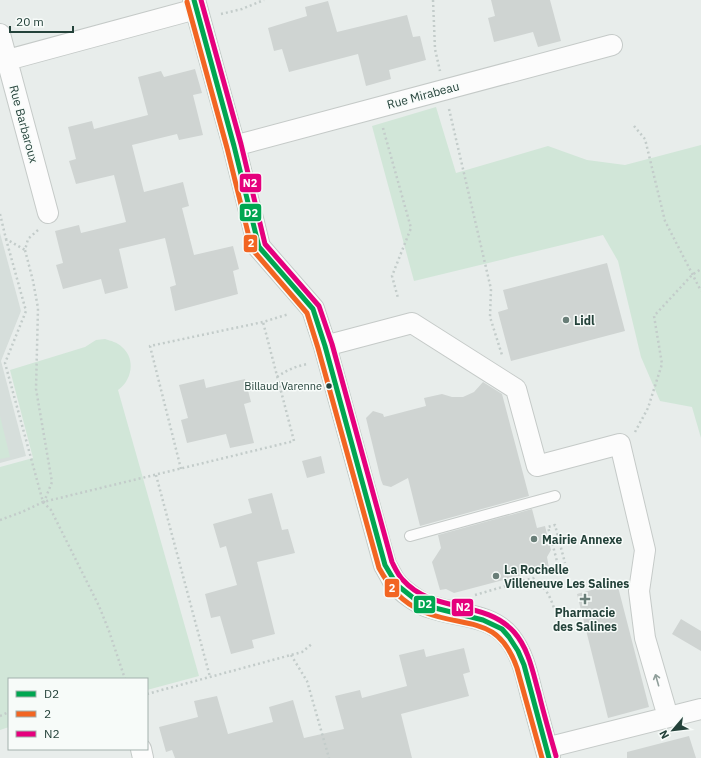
<svg xmlns="http://www.w3.org/2000/svg" width="701" height="758" viewBox="0 0 701 758" font-family="'IBM Plex Sans',sans-serif">
	<style>
		.built { fill: #d6dedb }
		.green { fill: #d1e6d8 }
		.building { fill: #cfd4d2 }
		.lines { fill: none; stroke-linecap: round; stroke-linejoin: round }
		.lane-casing { stroke: #c5cac8; stroke-width: 12 }
		.street-casing { stroke: #c5cac8; stroke-width: 22 }
		.secondary-casing { stroke: #c3cbc8; stroke-width: 24 }
		.path { stroke: #c3ccca; stroke-width: 2.5; stroke-dasharray: 2 3; stroke-linecap: butt }
		.lane { stroke: #fcfcfc; stroke-width: 10 }
		.street { stroke: #fcfcfc; stroke-width: 20 }
		.secondary { stroke: #fcfcfc; stroke-width: 22 }
		.bus-1-casing { stroke: #f7fbf9; stroke-width: 8 }
		.bus-2-casing { stroke: #f7fbf9; stroke-width: 8 }
		.bus-3-casing { stroke: #f7fbf9; stroke-width: 8 }
		.bus-1 { stroke: #00a651; stroke-width: 5 }
		.bus-2 { stroke: #f26522; stroke-width: 5 }
		.bus-3 { stroke: #e5007d; stroke-width: 5 }
		.oneway { stroke: #909f9b }
		.poi-dot { fill: #697e78; stroke: #f7fbf9; stroke-width: 1.5 }
		.bus-dot { fill: #24423a; stroke: #f7fbf9; stroke-width: 1.5 }
		.labels { text-anchor: middle; dominant-baseline: central; stroke-width: 3; stroke-linejoin: round; paint-order: stroke }
		.bus-label { font-size: 11px; fill: #24423a; stroke: #f7fbf9; text-anchor: end }
		.street-label { font-size: 12px; fill: #24423a; stroke: #f7fbf9 }
		.poi-label { font-size: 12px; font-weight: bold; fill: #24423a; stroke: #f7fbf9; text-anchor: start }
		.line-badge { stroke: #f7fbf9; stroke-width: 1.5 }
		.badge-label { font-size: 11px; text-anchor: middle; font-weight: bold; fill: #fff }
	</style>
	<rect width="100%" height="100%" fill="#e8edeb"/>
	<path class="built" d="M0 233 21 311 1 361 26 456 0 463Z"/>
	<path class="green" d="M436 107 456 173 548 146 587 160 625 165 701 145V438L692 407 660 401 641 357 618 261 603 235 414 281 372 126Z
		M105 339C111 341 117 342 122 347 136 359 132 380 118 390L199 676 147 690V679H9V727L0 730V467L33 458 10 370 85 347 96 340Z
		M0 416 10 457 0 459Z"/>
	<path class="building" d="M491 0H550L561 41 538 47 533 32 494 42 488 18 495 16Z
		M328 1 337 32 407 15 413 37 420 36 426 60 389 70 391 79 366 86 358 54 289 72 282 49 274 51 268 28 307 16 305 7Z
		M195 69 202 93 193 95 203 135 179 140 177 134 132 145 144 192 183 182 189 206 182 208 194 255 233 246 239 269 233 271 238 294 175 311 170 287 176 285 165 238 119 249 128 288 105 294 101 279 63 289 56 265 63 263 55 231 79 225 81 233 126 222 114 175 76 184 69 161 76 159 68 127 92 121 94 129 148 115 138 77 161 71 164 77Z
		M607 263 625 331 511 361 498 312 508 309 503 290Z
		M204 379 206 388 245 379 251 402 244 404 254 443 230 448 226 434 187 443 181 420 188 418 179 385Z
		M483 382 502 394 529 496 420 526 408 478 391 487 383 485 381 480 366 418 373 411 383 414 384 417 426 406 424 398 442 394 452 397H463L474 392Z
		M321 456 325 473 307 478 302 461Z
		M272 493 282 530 288 529 295 553 257 562 275 634 252 640 254 648 231 654 220 616 211 618 205 594 237 585 226 546 220 548 213 524 252 513 248 499Z
		M532 509 537 528 545 526 551 550 547 557 549 568 454 593 446 589 440 590 432 562 441 548 438 535Z
		M617 583 649 707 608 718 577 594Z
		M681 619 701 631V651L672 634Z
		M464 648 470 672 463 674 469 696 401 714 412 758H175L172 750 166 752 159 727 198 717 194 701 217 696 228 734 273 722 269 707 293 700 304 738 344 729 335 696 360 690 362 698 407 686 399 655 424 649 426 657Z
		M689 736 696 758H627V752Z"/>
	<g class="lines">
		<defs>
			<path id="lane" d="M410 536 555 496"/>
			<path id="street" d="M0 34 48 213
				M0 62 196 9
				M234 146 612 45
				M325 346 412 323 516 389 537 466 620 444 645 550 639 591 645 638 668 717
				M546 748 701 709
				M141 749 143 758"/>
			<path id="secondary" d="M194 0 234 146 259 247 313 309 325 346 385 565C388 570 391 576 394 581 401 591 420 604 431 607 457 616 491 614 509 637 523 654 527 676 532 696 538 717 543 737 549 758"/>
		</defs>
		<use href="#lane" class="lane-casing"/>
		<use href="#street" class="street-casing"/>
		<use href="#secondary" class="secondary-casing"/>
		<path class="path" d="M433 0 435 49 440 71
			M221 14 242 9 264 0
			M449 109 491 289 490 317 502 355
			M634 126 645 139 665 221 701 291
			M383 128 411 228 392 276 398 298
			M0 214 6 239 25 250
			M38 230 28 239 25 250 33 281 38 308 36 389 52 482 44 502
			M6 239 26 311 5 363 43 502 51 510 99 606 109 631 125 679
			M277 377C287 370 296 366 308 364
			M635 432 648 408 662 364 654 316 692 275 701 269
			M181 469 150 346 263 322 289 314
			M156 475 210 677
			M0 520 22 512 43 502 294 441 263 322
			M558 565 548 527 555 525 565 563
			M475 595 533 578C545 588 549 593 554 608
			M291 655 307 681 329 758
			M147 694 302 652 313 643
			M0 716 9 712"/>
		<use href="#lane" class="lane"/>
		<use href="#street" class="street"/>
		<use href="#secondary" class="secondary"/>
		<defs>
			<path id="bus-1" d="M194 0 234 146 259 247 313 309 325 346 385 565 397 585 416 600 431 607 483 620 502 629 509 637 518 651 524 665 549 758"/>
			<path id="bus-2" d="M187 2 227 148 252 249 307 313 318 348 379 568C390 588 401 602 424 612 466 629 498 614 517 668L542 758"/>
			<path id="bus-3" d="M201 0 241 144 265 244 319 306 332 344 392 562C395 568 398 575 403 580 433 614 485 599 514 632 529 649 533 673 539 694 544 715 550 735 556 756"/>
		</defs>
		<use href="#bus-1" class="bus-1-casing"/>
		<use href="#bus-2" class="bus-2-casing"/>
		<use href="#bus-3" class="bus-3-casing"/>
		<use href="#bus-1" class="bus-1"/>
		<use href="#bus-2" class="bus-2"/>
		<use href="#bus-3" class="bus-3"/>
	</g>
	<defs><path id="oneway-shaft" d="M-6 0H5M1.5-3L5.5 0L1.5 3" fill="none" stroke-width="1.6" stroke-linecap="round" stroke-linejoin="round"/></defs>
	<use class="oneway" href="#oneway-shaft" transform="translate(657 680) rotate(-106)"/>
	<g class="poi-dot">
		<circle cx="566" cy="320" r="4"/>
		<circle cx="534" cy="539" r="4"/>
		<circle cx="496" cy="576" r="4"/>
		<path d="M583 593h4v4h4v4h-4v4h-4v-4h-4v-4h4z"/>
	</g>
	<circle class="bus-dot" cx="329" cy="386" r="3.5"/>
	<g class="labels">
		<g class="bus-label">
			<text x="322" y="386">Billaud Varenne</text>
		</g>
		<g class="street-label">
			<text transform="translate(423 95) rotate(-15)">Rue Mirabeau</text>
			<text transform="translate(24 124) rotate(75)">Rue Barbaroux</text>
		</g>
		<g class="poi-label">
			<text x="574" y="320">Lidl</text>
			<text x="542" y="539">Mairie Annexe</text>
			<text x="504" y="569">La Rochelle<tspan x="504" dy="14">Villeneuve Les Salines</tspan></text>
			<text x="585" y="612" text-anchor="middle">Pharmacie<tspan x="585" dy="14">des Salines</tspan></text>
		</g>
	</g>
	<g class="line-badge">
		<rect x="239" y="173" width="23" height="20" rx="4" fill="#e5007d"/>
		<rect x="239" y="203" width="23" height="19" rx="4" fill="#00a651"/>
		<rect x="243" y="234" width="15" height="19" rx="4" fill="#f26522"/>
		<rect x="384" y="578" width="16" height="20" rx="4" fill="#f26522"/>
		<rect x="413" y="595" width="23" height="19" rx="4" fill="#00a651"/>
		<rect x="451" y="598" width="23" height="19" rx="4" fill="#e5007d"/>
	</g>
	<g class="badge-label">
		<text x="250" y="187">N2</text>
		<text x="251" y="217">D2</text>
		<text x="251" y="247">2</text>
		<text x="392" y="592">2</text>
		<text x="425" y="608">D2</text>
		<text x="463" y="611">N2</text>
	</g>
	<rect x="8" y="678" width="140" height="72" fill="#f7fbf9" stroke="#a3b1ad"/>
	<rect x="16" y="691" width="20" height="6" fill="#00a651" stroke="#a3b1ad"/>
	<text x="44" y="698" font-size="12" fill="#24423a">D2</text>
	<rect x="16" y="711" width="20" height="6" fill="#f26522" stroke="#a3b1ad"/>
	<text x="44" y="718" font-size="12" fill="#24423a">2</text>
	<rect x="16" y="731" width="20" height="6" fill="#e5007d" stroke="#a3b1ad"/>
	<text x="44" y="738" font-size="12" fill="#24423a">N2</text>
	<g transform="translate(673 730) rotate(242)" stroke="#f7fbf9" stroke-width="3" paint-order="stroke">
	<path d="M0-3L7 15L0 10L-7 15Z" fill="#24423a"/>
	<text y="-6" font-size="11" font-weight="bold" text-anchor="middle" fill="#24423a">N</text>
	</g>
	<path d="M10 26v6h63v-6" fill="none" stroke="#24423a" stroke-width="2"/>
	<text x="16" y="26" font-size="12" fill="#24423a" stroke="#f7fbf9" stroke-width="3" paint-order="stroke">20 m</text>
</svg>
